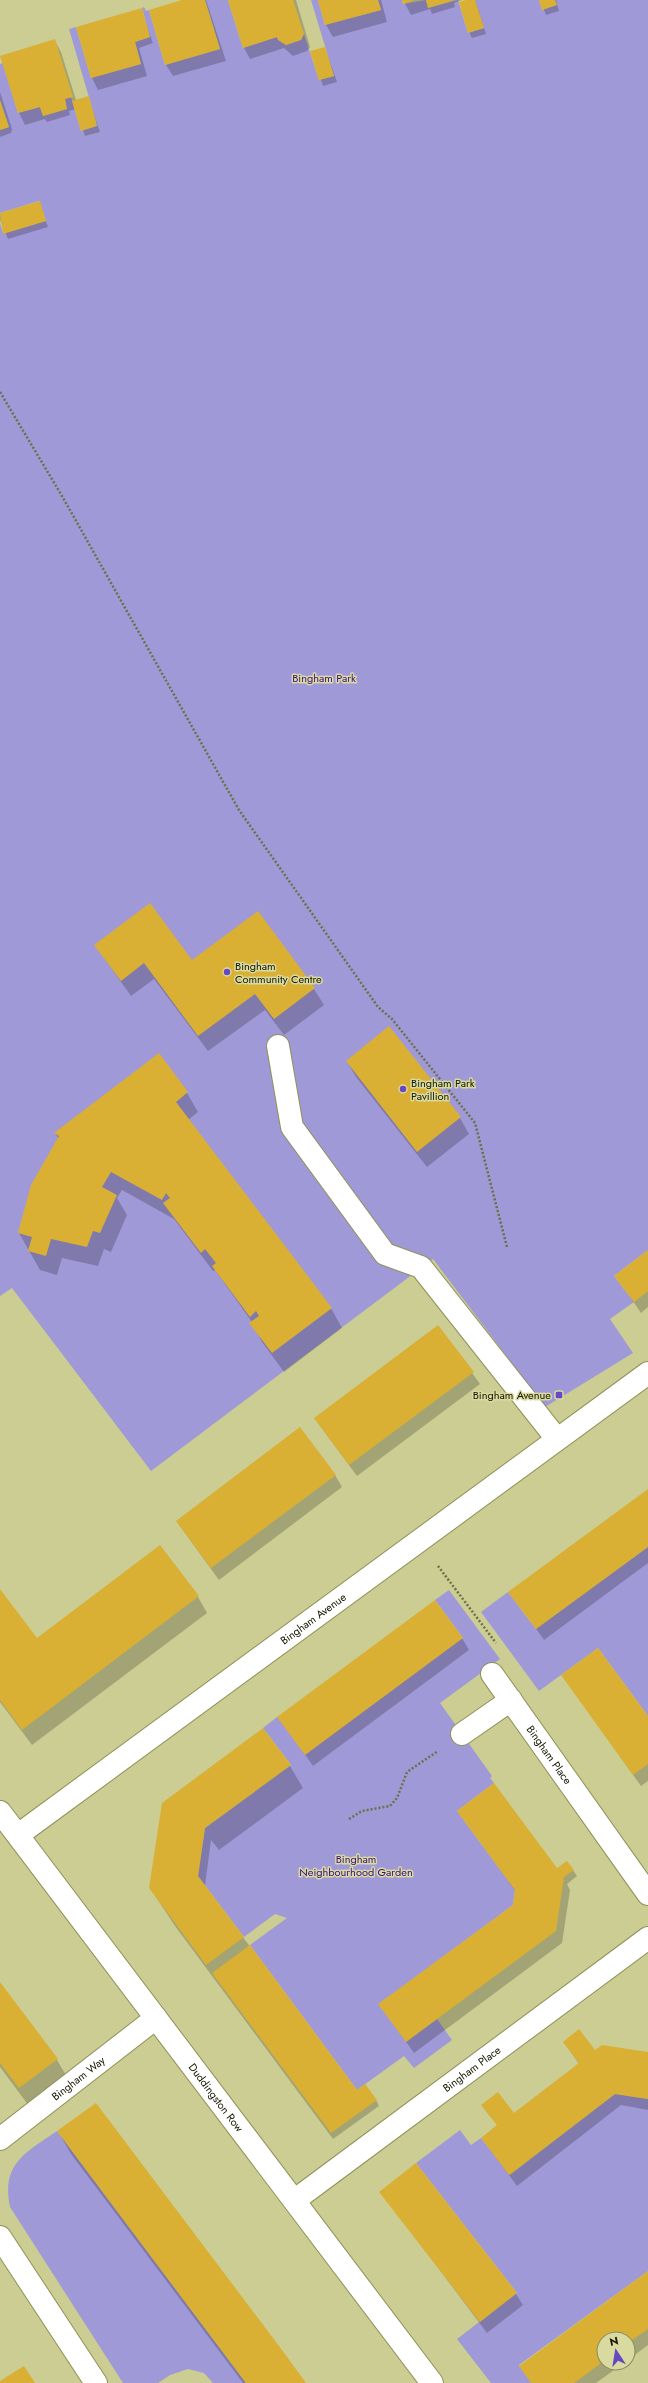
<svg xmlns="http://www.w3.org/2000/svg" width="648" height="2383" viewBox="0 0 648 2383" font-family="Jost,sans-serif">
	<style>
		.green { fill: #a099d7 }
		.shadow { fill: #0003 }
		.building { fill: #d9b033 }
		.lines { fill: none; stroke-linecap: round; stroke-linejoin: round }
		.minor-casing { stroke: #8f9158; stroke-width: 24 }
		.path { stroke: #6e6f48; stroke-width: 2.5; stroke-dasharray: 2 2; stroke-linecap: butt }
		.minor { stroke: #fff; stroke-width: 22 }
		.poi-dot { fill: #6649c2; stroke: #d8da9f; stroke-width: 1.5 }
		.labels { text-anchor: middle; dominant-baseline: central; stroke-width: 3; stroke-linejoin: round; paint-order: stroke }
		.park-label { font-size: 11px; fill: #3a0d84; stroke: #d8da9f }
		.poi-label { font-size: 11px; fill: #151501; stroke: #d8da9f; text-anchor: start }
		.street-label { font-size: 11px; fill: #151501; stroke: #d8da9f }
	</style>
	<rect width="100%" height="100%" fill="#cbcd93"/>
	<path class="green" d="M205 0H228L243 48 277 37 279 40 286 45 300 40 304 34 319 80 334 76 311 0H318L325 25 381 10 378 0H402L403 4 426 0 428 8 458 0 468 33 484 28 475 0H539L542 10 556 5 555 0H648V1250L614 1276 634 1302 610 1319 633 1353 545 1407 433 1259 151 1471 12 1288 0 1296V223L3 233 46 221 39 201 0 213V130L9 127 0 99V64L3 63 18 113 40 107 43 116 67 109 65 99 71 97 81 131 97 125 69 29 76 27 91 78 141 64 135 42 150 37 142 8 144 7 146 11 149 10 165 65 220 49Z
		M648 1547V1716L598 1648 539 1691 481 1612 508 1592 536 1629Z
		M449 1590 500 1659 440 1703 492 1776 490 1778 494 1783 457 1811 515 1890 513 1905 440 1959 406 2042 437 2019 452 2040 414 2068 404 2056 357 2090 250 1945 287 1918 275 1914 244 1937 198 1876 205 1828 291 1765 263 1728 277 1717 463 1638 435 1600Z
		M615 2094 648 2099V2271L519 2365 531 2383H491L457 2339 517 2293 416 2163 460 2130 471 2145 481 2138 510 2175Z
		M57 2131 246 2383H213L204 2373 188 2369 170 2375 158 2383H123L10 2207C1 2164 25 2153 57 2131Z"/>
	<path class="shadow" d="M187 0H206L226 61 173 76 166 65 150 11Z
		M229 0H296L310 47 307 51 293 56 284 48 250 59 244 48Z
		M319 0H381L387 22 333 37 326 25Z
		M403 0H462L454 3 455 7 432 14 430 9 411 15Z
		M469 0H475L477 5 486 34 472 38 469 32Z
		M540 0H556L559 11 546 15Z
		M141 10 153 43 139 48 147 76 98 90 92 78 77 28Z
		M55 41 61 52 76 100 88 97 100 132 85 136 76 109 69 111 70 115 47 122 45 119 25 125 19 113 2 57Z
		M325 48 337 82 323 86 312 52Z
		M0 92 12 129 11 133 0 137Z
		M39 202 48 227 8 239 0 220V214Z
		M258 912 314 989 324 1005 284 1035 265 1010 208 1051 154 979 131 996 95 945 192 961Z
		M389 1027 460 1118 469 1134 427 1167 356 1077 347 1061Z
		M159 1054 187 1093 198 1112 188 1120 331 1308 342 1328 284 1372 262 1342 252 1322 215 1270 213 1271 174 1219 122 1190 117 1198 127 1215 111 1252 104 1249 98 1266 62 1258 57 1275 40 1270 19 1233 59 1139 55 1133Z
		M648 1252V1307L641 1313 616 1276Z
		M438 1326 480 1384 357 1476 315 1419Z
		M335 1475 342 1487 219 1580 177 1522Z
		M648 1490V1563L544 1640 510 1592Z
		M160 1546 198 1597 207 1613 32 1745 0 1702V1591L37 1639Z
		M462 1638 469 1650 313 1766 279 1717Z
		M562 1675 648 1718V1781L641 1786Z
		M263 1729 290 1766 303 1788 219 1850 211 1840 205 1886 357 2091 376 2100 379 2106 333 2139 175 1926 150 1888Z
		M458 1811 557 1869 567 1862 577 1876 567 1884 570 1890 562 1943 414 2053 380 2005 513 1906 516 1892Z
		M0 1984 57 2060 70 2082 32 2110 0 2067Z
		M564 2042 595 2052 648 2053V2110L621 2105 517 2186 482 2138 498 2126 486 2111 513 2114 579 2064Z
		M58 2131 305 2383H243L71 2154Z
		M381 2192 516 2294 523 2305 487 2333Z
		M648 2272V2345L628 2360V2339H604V2363H624L596 2383H531L520 2366Z"/>
	<path class="building" d="M182 0H205L220 49 165 65 149 10Z
		M228 0H293L304 34 301 40 286 45 278 40 277 37 243 48Z
		M318 0H378L381 10 325 25Z
		M402 0H415L403 4Z
		M426 0H454L428 8Z
		M466 0H475L484 28 468 33 459 2Z
		M539 0H555L557 5 542 10Z
		M142 8 150 37 135 42 141 64 91 78 76 27Z
		M55 39 73 97 65 99 67 109 43 116 40 107 18 113 0 56Z
		M325 47 334 76 319 80 310 51Z
		M89 96 97 126 81 131 72 101Z
		M0 101 9 127 0 130Z
		M40 201 46 221 3 234 0 213Z
		M150 903 192 960 258 911 315 988 274 1019 255 994 198 1036 144 963 121 981 94 945Z
		M389 1026 461 1117 417 1152 346 1061Z
		M159 1053 188 1092 176 1102 332 1308 272 1353 249 1323 259 1316 256 1311 250 1317 212 1266 216 1263 205 1249 201 1253 163 1203 170 1198 166 1193 162 1200 111 1172 102 1187 117 1195 100 1233 93 1231 87 1247 51 1239 46 1256 28 1251 32 1237 18 1233 31 1185 59 1136 54 1133Z
		M648 1250V1291L634 1302 614 1276Z
		M438 1325 474 1372 349 1465 314 1418Z
		M300 1427 336 1475 211 1568 176 1521Z
		M648 1489V1547L536 1629 508 1592Z
		M160 1545 199 1596 22 1730 0 1700V1589L37 1638Z
		M435 1600 463 1638 305 1755 277 1717Z
		M598 1648 648 1716V1764L633 1775 561 1675Z
		M263 1728 291 1765 205 1828 198 1876 244 1937 206 1965 149 1888 162 1803Z
		M494 1783 557 1868 567 1861 574 1870 564 1877 556 1931 406 2042 378 2004 513 1905 515 1890 457 1811Z
		M250 1945 357 2090 365 2084 377 2100 331 2133 212 1973Z
		M0 1982 58 2059 19 2088 0 2063Z
		M579 2029 595 2050 602 2045 648 2052V2099L615 2094 509 2175 481 2138 497 2125 481 2105 498 2092 514 2113 579 2063 563 2042Z
		M96 2103 282 2350 306 2383H246L119 2214 57 2131Z
		M416 2163 517 2293 480 2322 379 2192Z
		M648 2271V2329L628 2343V2339H604V2361L574 2383H531L519 2366Z
		M24 2366 35 2383H0V2381Z"/>
	<g class="lines">
		<defs>
			<g id="minor">
				<path d="M278 1046 292 1127 385 1254 421 1267 557 1439"/>
				<path id="s1" d="M492 1674 648 1894"/>
				<path d="M462 1734 511 1700"/>
				<path id="s2" d="M0 1812 432 2383"/>
				<path id="s3" d="M18 1835 648 1373"/>
				<path id="s4" d="M0 2139 156 2018"/>
				<path id="s5" d="M295 2200 648 1938"/>
				<path d="M0 2237 96 2383"/>
			</g>
		</defs>
		<use href="#minor" class="minor-casing"/>
		<path class="path" d="M0 392 62 496 239 810 378 1007 392 1019 475 1123 507 1247
			M438 1566 496 1643
			M349 1819 362 1811 390 1806 397 1798 407 1772 438 1751"/>
		<use href="#minor" class="minor"/>
	</g>
	<g class="poi-dot">
		<circle cx="227" cy="972" r="4"/>
		<circle cx="403" cy="1089" r="4"/>
		<rect x="555" y="1391" width="8" height="8" rx="2"/>
	</g>
	<g class="labels">
		<g class="park-label">
			<text x="324" y="678">Bingham Park</text>
			<text x="356" y="1859">Bingham<tspan x="356" dy="13">Neighbourhood Garden</tspan></text>
		</g>
		<g class="poi-label">
			<text x="235" y="966">Bingham<tspan x="235" dy="13">Community Centre</tspan></text>
			<text x="411" y="1083">Bingham Park<tspan x="411" dy="13">Pavillion</tspan></text>
			<text x="551" y="1395" text-anchor="end">Bingham Avenue</text>
		</g>
		<g class="street-label">
			<text stroke="none"><textPath href="#s3" startOffset="366">Bingham Avenue</textPath></text>
			<text stroke="none"><textPath href="#s1" startOffset="99">Bingham Place</textPath></text>
			<text stroke="none"><textPath href="#s5" startOffset="220">Bingham Place</textPath></text>
			<text stroke="none"><textPath href="#s4" startOffset="99">Bingham Way</textPath></text>
			<text stroke="none"><textPath href="#s2" startOffset="358">Duddingston Row</textPath></text>
		</g>
	</g>
	<g transform="translate(616 2351) rotate(348)"><circle r="19" fill="#d8da9f" stroke="#8a8b60"/>
	<path d="M0-3L7 15L0 10L-7 15Z" fill="#6649c2"/>
	<text y="-6" font-size="11" font-weight="bold" text-anchor="middle" fill="#151501">N</text>
	</g>
</svg>
